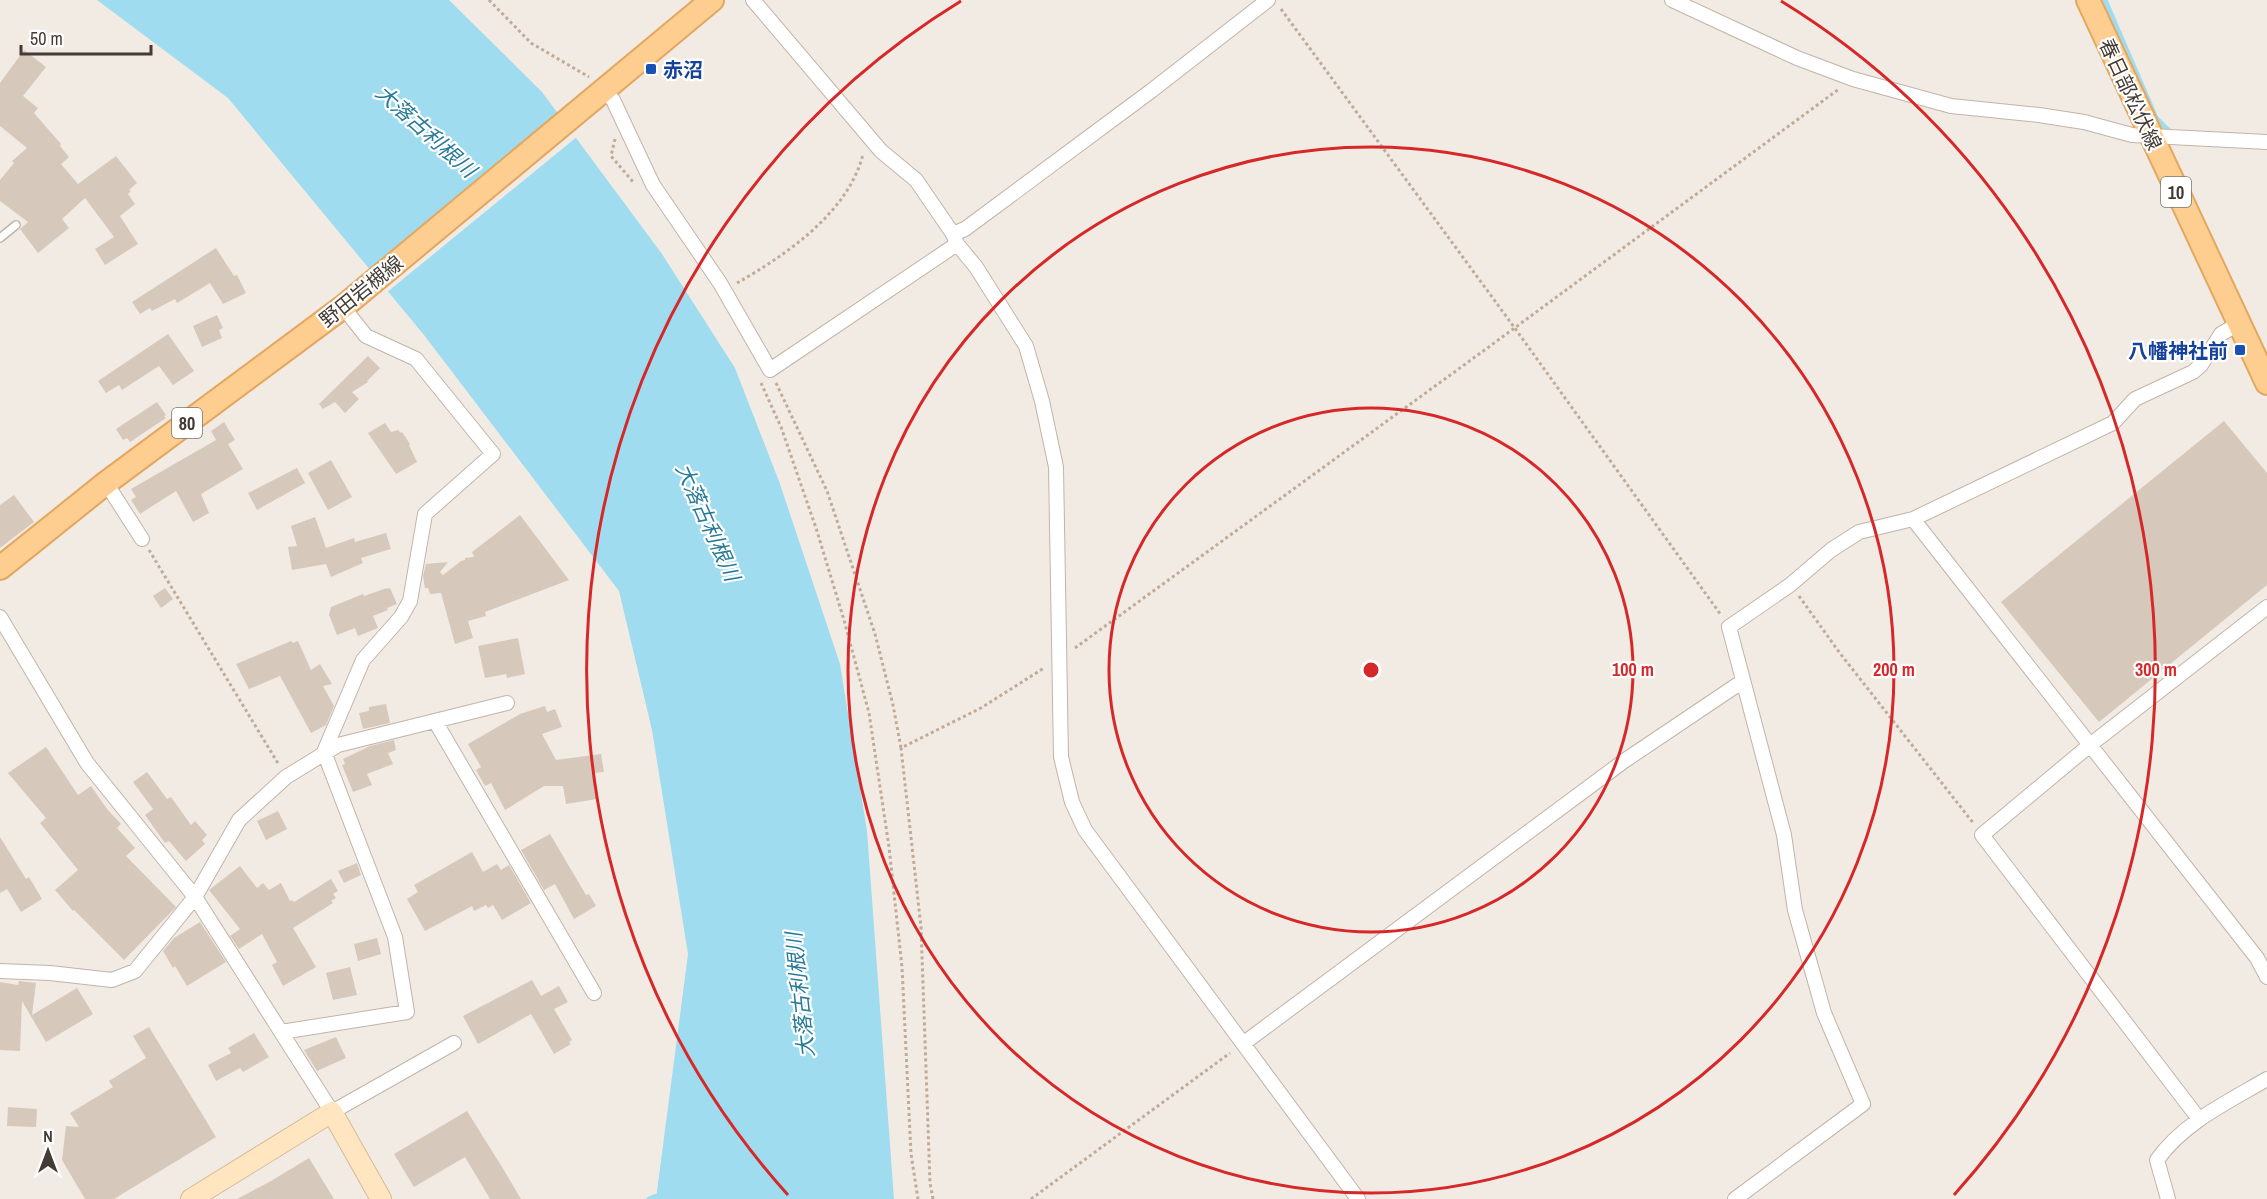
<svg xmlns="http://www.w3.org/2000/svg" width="2267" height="1199" viewBox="0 0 2267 1199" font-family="'Archivo Narrow','Noto Sans JP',sans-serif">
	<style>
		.water { fill: #9fdcf0 }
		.pier { fill: #f2ebe4 }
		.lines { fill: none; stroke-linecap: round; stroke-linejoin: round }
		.stream { stroke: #9fdcf0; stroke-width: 5 }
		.building { fill: #d7c8bc }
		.lane-casing { stroke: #c0b4a9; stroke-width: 10 }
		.street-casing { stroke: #c0b4a9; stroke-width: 16 }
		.secondary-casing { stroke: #d6ba95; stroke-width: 22 }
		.primary-casing { stroke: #e3a760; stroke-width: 26 }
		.path { stroke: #bfab98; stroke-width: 3; stroke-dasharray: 3 3; stroke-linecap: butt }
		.lane { stroke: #fff; stroke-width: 7 }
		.street { stroke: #fff; stroke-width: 14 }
		.secondary { stroke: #ffe6c1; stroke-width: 20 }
		.primary { stroke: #fecd90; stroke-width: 22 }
		.ring { fill: none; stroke: #d62828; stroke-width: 3 }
		.transit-dot { fill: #1a4fb4; stroke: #fff; stroke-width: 2 }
		.labels { text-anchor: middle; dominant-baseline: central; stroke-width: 4.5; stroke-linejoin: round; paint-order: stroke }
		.shield { fill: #fff; stroke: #7c7671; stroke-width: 1.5 }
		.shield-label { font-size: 18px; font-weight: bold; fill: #443b34 }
		.transit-label { font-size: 20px; font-weight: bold; fill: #164399; stroke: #fff; text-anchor: start }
		.street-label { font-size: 20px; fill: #443b34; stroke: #fff }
		.water-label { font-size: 21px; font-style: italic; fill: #297a97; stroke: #fff }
		.centre { fill: #d62828; stroke: #fff; stroke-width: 3 }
		.ring-label { font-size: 18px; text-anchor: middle; font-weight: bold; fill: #d62828; stroke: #fff; stroke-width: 4.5; stroke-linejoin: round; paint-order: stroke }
	</style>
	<rect width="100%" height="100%" fill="#f2ebe4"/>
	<path class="water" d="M97 0H449L542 92 662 254 735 368 780 484 840 664 867 831 894 1199H656L688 954 652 730 619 591 424 335 228 98Z"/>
	<path class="pier" d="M563 115 578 136 386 293 369 273Z"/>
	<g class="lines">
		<path class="stream" d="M2105 0 2156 118 2172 134
			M649 1199 662 1194"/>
	</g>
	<path class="building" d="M24 50 46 67 23 96 38 108 34 113 61 144 60 146 69 157 61 164 78 184 116 156 137 183 129 190 131 191 128 194 135 204 120 216 138 244 105 265 95 249 114 237 85 198 62 219 69 228 38 253 20 229 28 222 0 201V180L14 163 12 161 27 148 0 126V83Z
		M216 248 234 276 237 275 246 293 223 304 210 283 177 303 175 299 152 311 150 308 140 314 132 302Z
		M217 315 223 328 219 330 222 338 202 347 193 326Z
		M168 334 194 371 173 385 159 366 122 390 119 385 106 393 98 381Z
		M368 356 380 368 367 381 368 382 352 392 359 399 345 413 335 402 323 409 319 404Z
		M157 402 166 415 164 416 166 418 130 442 127 438 123 440 116 429Z
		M2224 421 2267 473V585L2099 722 2001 602Z
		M224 422 235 440 228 444 243 469 201 494 209 513 193 522 176 491 140 514 131 500 136 497 131 489 216 440 211 431Z
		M385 423 391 432 398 430 401 433 402 432 410 444 409 445 417 462 396 474 368 433Z
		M331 460 352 497 328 510 308 473Z
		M297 468 305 483 257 510 248 493Z
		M14 495 34 522 0 548V505Z
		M520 515 569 580 485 612 486 616 468 621 473 638 455 644 441 593 430 594 428 588H425L423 576 426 564 448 562 440 572 443 575 461 561 465 560V558L474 557 472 552Z
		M315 517 326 548 354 538 355 542 386 533 391 549 361 558 363 563 331 577 326 564 292 570 288 547 297 546 291 526Z
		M165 588 173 599 161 608 153 596Z
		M387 588 388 589 390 588 397 604 387 608 388 610 373 616 378 628 358 636 355 628 337 635 329 615 331 607 363 594 364 596Z
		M518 638 525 674 507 678 506 674 485 678 478 646Z
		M291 641 293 643 298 641 311 670 320 664 332 684 323 686 334 706 326 725 311 733 280 676 249 689 236 664Z
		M386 704 390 723 363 729 359 713 369 711V707Z
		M545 706 547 712 555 709 562 727 542 734 556 760 601 754 604 772 593 773 597 799 566 804 563 786H544L505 810 491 783 485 786 476 770 481 767 468 744 520 714Z
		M394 740 396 750 388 753 393 764 367 774 372 785 353 792 342 765 345 764 343 759 370 746Z
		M46 747 78 795 91 786 107 809 121 824 117 828 135 848 126 856 176 907 124 960 74 910 73 911 55 890 78 870 40 823 46 818 8 773Z
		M147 772 167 799 171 797 191 825 195 821 207 835 202 840 205 844 186 861 169 841 165 843 145 815 153 809 133 782Z
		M278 811 287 829 266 840 257 821Z
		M550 834 586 895 589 894 596 906 574 919 555 884 544 890 521 850Z
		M0 837 26 879 29 877 42 899 21 912 7 889 0 893Z
		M472 852 483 872 497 864 501 870 509 865 531 903 502 920 493 905 488 908 486 905 474 911 472 906 425 931 407 899 418 892 414 885Z
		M357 863 361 875 344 883 338 871Z
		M240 866 257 888 263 883 269 890 281 883 290 901 292 900 294 902 331 879 338 891 333 894 336 898 331 901 333 903 293 928 316 967 283 986 272 965 277 962 262 934 239 949 230 936 240 929 209 890Z
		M200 922 226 962 187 986 175 966 173 968 163 951 174 938Z
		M377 938 381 954 358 961 354 944Z
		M350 967 357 995 333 1000 326 973Z
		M532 980 541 996 559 986 568 1002 554 1009 572 1040 569 1042 571 1044 554 1054 531 1014 478 1044 463 1016Z
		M19 981 36 983 32 1015 77 988 93 1014 46 1042 22 1001 20 1051 0 1050V982L18 985Z
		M149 1027 216 1137 114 1199H85L62 1160 66 1126 79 1127 70 1113 113 1087 109 1081 146 1058 133 1036Z
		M254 1033 269 1057 243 1072 240 1068 216 1081 208 1065 231 1053 228 1048Z
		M336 1037 346 1058 317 1071 304 1050Z
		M8 1107 37 1109 36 1127 7 1126Z
		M467 1111 502 1167 521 1199H490L465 1157 414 1187 394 1154Z
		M309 1158 334 1199H237L271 1181Z"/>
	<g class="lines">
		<defs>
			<path id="lane" d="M0 238 16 225"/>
			<path id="street" d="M753 0 881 151 916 180 953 234 957 244 976 267 1026 346 1042 401 1056 467 1061 757 1072 802 1085 830 1358 1199
				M1672 0 1797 58 1853 79 1951 106 2039 115 2084 122 2132 135 2267 142
				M603 90 613 100 653 185 720 283 770 370 957 244
				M953 234 965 229 1151 91 1268 0
				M106 483 142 539
				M1913 519 2257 958 2267 977
				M0 617 87 763 195 897 332 1112 454 1043
				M435 721 594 993
				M0 971 50 973 112 980 135 971 195 897 239 820 286 777 338 745 507 703
				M281 1032 407 1012 395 937 324 752 363 660 401 617 410 601 425 514 493 454 416 359 366 336 343 307
				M1244 1043 1624 761 1743 681
				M2199 1119 1982 835 2090 745 2267 607
				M1735 1199 1863 1104 1824 1013 1795 910 1784 835 1729 627 1790 585 1831 550 1859 532 1913 519 2113 423 2135 399 2193 372 2201 365 2221 334 2238 324
				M2168 1199 2157 1160C2184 1122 2228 1102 2267 1079"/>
			<path id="secondary" d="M191 1199 332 1112 381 1199"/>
			<path id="primary" d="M2088 0 2267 383
				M0 568 106 483 343 307 712 0"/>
		</defs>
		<use href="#lane" class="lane-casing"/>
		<use href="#street" class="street-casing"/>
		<use href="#secondary" class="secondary-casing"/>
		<use href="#primary" class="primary-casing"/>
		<path class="path" d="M489 0 531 43 589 77
			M1281 9 1514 327 1721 615
			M615 139 611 156 634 183
			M737 283C786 255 849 212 863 154
			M761 383 781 427 816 528 844 620 869 713 889 847 902 967 911 1154 918 1199
			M776 383 827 491 875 634 893 705 901 748
			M149 550 279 765
			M1799 596 1839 652 1974 824
			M1075 648 1486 349 1839 89
			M933 1199 930 1183 921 927 901 748 981 708 1044 668
			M1031 1199 1230 1053"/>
		<use href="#lane" class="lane"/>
		<use href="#street" class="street"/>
		<use href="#secondary" class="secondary"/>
		<use href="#primary" class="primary"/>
	</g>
	<g class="ring">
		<circle cx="1371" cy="670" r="262"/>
		<circle cx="1371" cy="670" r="523"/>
		<path d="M788 1195A785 785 0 0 1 961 1M1781 1A785 785 0 0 1 1954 1195"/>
	</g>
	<g class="transit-dot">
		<rect x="645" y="63" width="12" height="12" rx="3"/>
		<rect x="2234" y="344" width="12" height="12" rx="3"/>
	</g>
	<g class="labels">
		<g class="shield">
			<rect x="2161" y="177" width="30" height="30" rx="4.5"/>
			<rect x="172" y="408" width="30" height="30" rx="4.5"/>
		</g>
		<g class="shield-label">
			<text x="2176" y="192">10</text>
			<text x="187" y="423">80</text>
		</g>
		<g class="transit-label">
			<text x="663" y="69">赤沼</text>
			<text x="2228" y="350" text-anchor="end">八幡神社前</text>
		</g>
		<g class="street-label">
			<text transform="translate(2131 94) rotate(65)">春日部松伏線</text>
			<text transform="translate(361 291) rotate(-39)">野田岩槻線</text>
		</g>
		<g class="water-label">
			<text transform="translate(426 131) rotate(42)">大落古利根川</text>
			<text transform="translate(708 522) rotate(66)">大落古利根川</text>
			<text transform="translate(800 995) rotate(-96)">大落古利根川</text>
		</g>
	</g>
	<circle cx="1371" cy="670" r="9" class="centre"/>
	<g class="ring-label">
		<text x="1633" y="676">100 m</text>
		<text x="1894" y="676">200 m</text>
		<text x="2156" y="676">300 m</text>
	</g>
	<g transform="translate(48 1151)" stroke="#ffffff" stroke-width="4.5" paint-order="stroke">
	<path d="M0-4.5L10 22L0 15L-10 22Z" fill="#443b34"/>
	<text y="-9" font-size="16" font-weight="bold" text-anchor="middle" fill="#443b34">N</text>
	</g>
	<path d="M21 45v9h130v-9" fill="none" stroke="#443b34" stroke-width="3"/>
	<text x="30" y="45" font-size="18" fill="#443b34" stroke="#ffffff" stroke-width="4.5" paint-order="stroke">50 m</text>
</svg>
